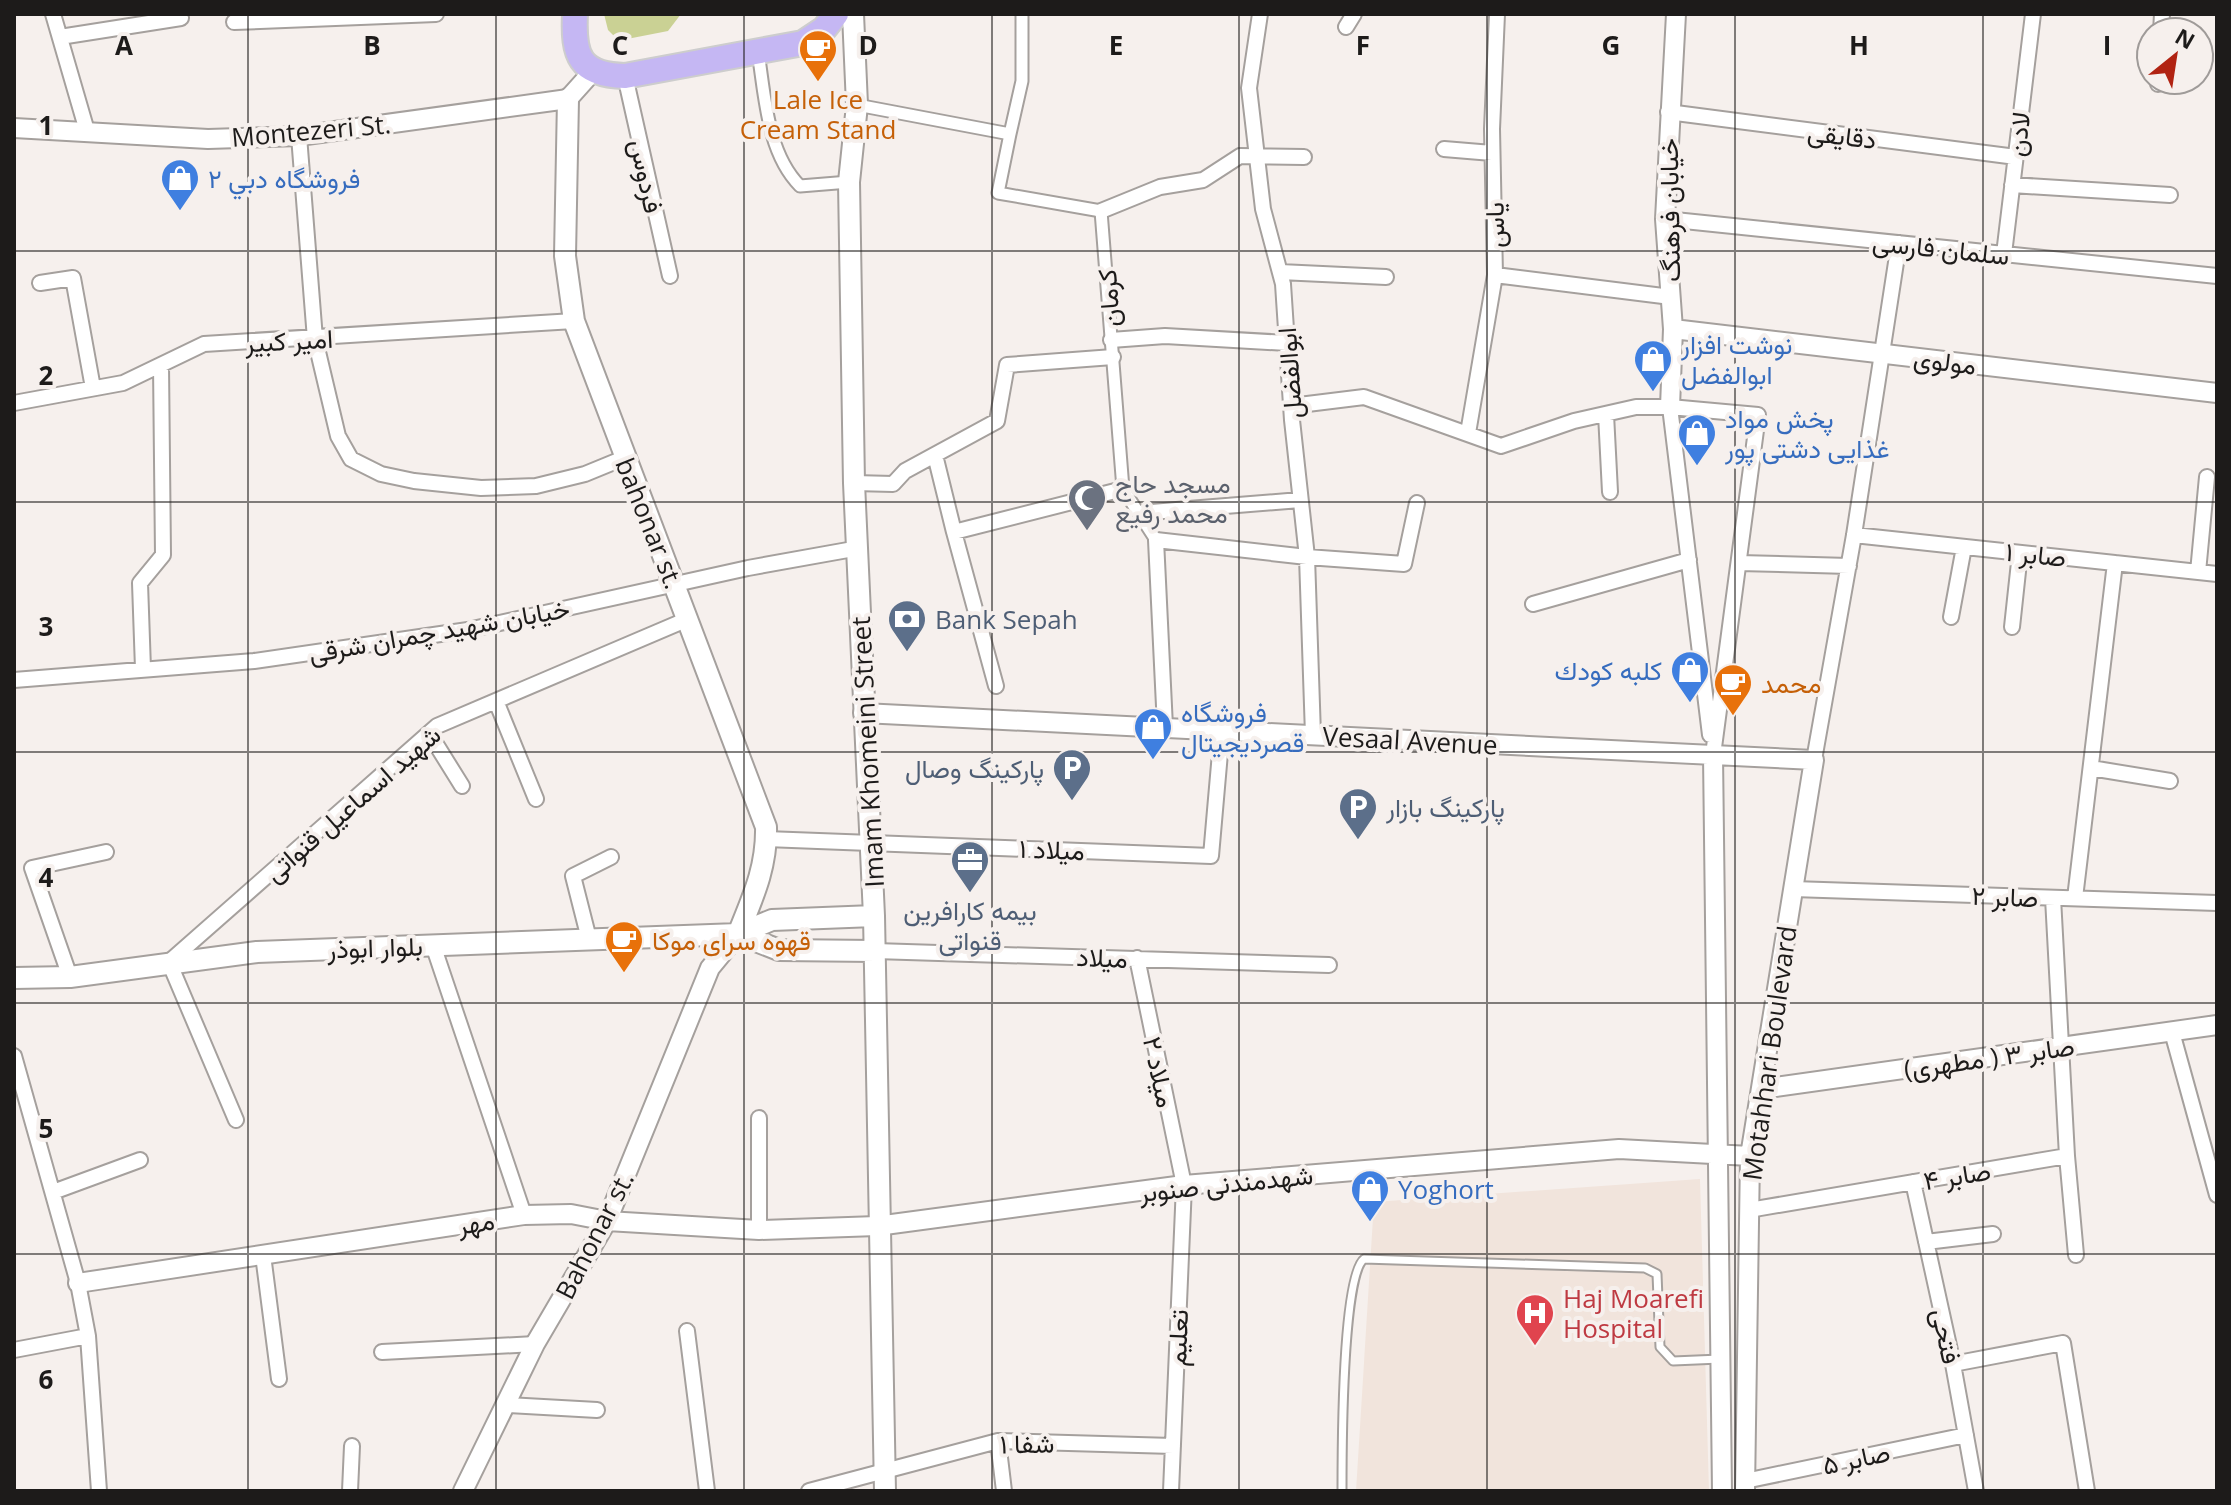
<svg xmlns="http://www.w3.org/2000/svg" width="2231" height="1505" viewBox="0 0 2231 1505" font-family="'Open Sans',Vazirmatn,sans-serif">
	<style>
		.built { fill: #f1e4dc }
		.green { fill: #cad194 }
		.lines { fill: none; stroke-linecap: round; stroke-linejoin: round }
		.service-casing { stroke: #a5a09d; stroke-width: 11 }
		.pedestrian-casing { stroke: #a5a09d; stroke-width: 15 }
		.minor-casing { stroke: #a5a09d; stroke-width: 18 }
		.tertiary-casing { stroke: #a5a09d; stroke-width: 22 }
		.secondary-casing { stroke: #a5a09d; stroke-width: 24 }
		.primary-casing { stroke: #cdcdcd; stroke-width: 28 }
		.service { stroke: #fff; stroke-width: 7 }
		.pedestrian { stroke: #fff; stroke-width: 11 }
		.minor { stroke: #fff; stroke-width: 14 }
		.tertiary { stroke: #fff; stroke-width: 18 }
		.secondary { stroke: #fff; stroke-width: 20 }
		.primary { stroke: #c5b7f3; stroke-width: 24 }
		.grid { fill: none; stroke: #1d1b1a; stroke-width: 2; stroke-opacity: 0.55 }
		.labels { text-anchor: middle; dominant-baseline: central; stroke-width: 8; stroke-linejoin: round; paint-order: stroke }
		.food-label { font-size: 26px; fill: #c56008; stroke: #f6f0ed; text-anchor: start }
		.street-label { font-size: 26px; fill: #1d1b1a; stroke: #f6f0ed }
		.shop-label { font-size: 26px; fill: #366cbe; stroke: #f6f0ed; text-anchor: start }
		.worship-label { font-size: 26px; fill: #5b616d; stroke: #f6f0ed; text-anchor: start }
		.service-label { font-size: 26px; fill: #4e5e75; stroke: #f6f0ed; text-anchor: start }
		.health-label { font-size: 26px; fill: #be3a42; stroke: #f6f0ed; text-anchor: start }
		.grid-label { font-size: 26px; text-anchor: middle; font-weight: bold; fill: #1d1b1a; stroke: #f6f0ed; stroke-width: 8; stroke-linejoin: round; paint-order: stroke }
	</style>
	<rect width="100%" height="100%" fill="#f6f0ed"/>
	<path class="built" d="M1700 1179 1709 1491H1356L1374 1202Z"/>
	<path class="green" d="M604 14H681L668 31 627 39 616 38 608 30Z"/>
	<g class="lines">
		<defs>
			<path id="service" d="M1342 1491C1342 1455 1342 1276 1364 1259L1645 1268 1657 1274 1660 1347 1673 1361 1720 1359"/>
			<path id="pedestrian" d="M758 52C765 96 767 153 800 186L849 182
				M857 105 1010 134 1022 81V14
				M1010 134 998 193 1101 211 1123 489 1156 540"/>
			<path id="minor" d="M53 14 87 131
				M1260 14 1249 88 1263 209 1283 284 1292 420 1307 557 1313 735
				M234 22 436 14
				M1346 27 1354 14
				M2161 32 2162 14
				M60 37 181 18
				M625 76 670 276
				M2158 84V80
				M1668 112 2016 157
				M299 136 315 339 338 436 351 459 381 474 414 481 481 488 536 486 585 474 624 458
				M1444 149 1492 153
				M2012 185 2170 195
				M1101 211 1160 187 1203 180 1240 156 1304 157
				M1665 219 2217 276
				M2004 254 2033 14
				M1280 272 1386 277
				M1495 275 1671 297
				M40 283 73 278 93 388
				M1111 340 1165 336 1287 343
				M14 403 123 383 204 344 574 321
				M1291 406 1364 397 1501 446 1574 421 1636 407H1670L1758 415 1713 755
				M1670 407 1710 735
				M1606 414 1610 492
				M1468 433 1495 275 1492 129 1497 14
				M935 455 954 532 1123 489
				M854 483 893 484 905 471 997 421 1007 365 1113 357
				M1139 513 1300 500
				M954 532 996 686
				M1854 535 2217 574
				M1739 563 1849 566
				M2198 572 2207 477
				M1533 604 1689 560
				M1951 617 1964 547
				M2012 627 2020 553
				M143 669 140 583 163 555 161 365
				M14 680 254 661 468 630 748 568 859 548
				M496 701 536 799
				M1165 727 1156 540 1307 557 1404 564 1417 503
				M429 733 462 786
				M1814 760 1854 535 1899 243
				M2091 768 2170 781
				M766 839 1211 856 1222 730
				M1793 889 2217 903
				M2053 898 2067 1156
				M2075 898 2115 563
				M589 939 573 876 611 857
				M433 945 524 1215
				M875 951 1329 965
				M1137 958 1184 1185 1171 1491
				M70 977 32 868 106 852
				M2172 1032 2217 1195
				M14 1056 78 1283 88 1336 99 1491
				M236 1120 169 962 437 726 688 619
				M1913 1182 1953 1364 1976 1491
				M53 1192 140 1160
				M1749 1210 2067 1156 2076 1255
				M759 1230V1118
				M1926 1242 1993 1234
				M263 1255 279 1379
				M687 1331 707 1491
				M14 1350 88 1336
				M382 1352 535 1344
				M1953 1364 2063 1343 2087 1491
				M506 1405 597 1410
				M998 1441 1004 1491
				M1745 1481 1966 1435
				M350 1491 352 1446
				M809 1491 998 1441 1173 1446"/>
			<path id="tertiary" d="M14 128 208 139 299 136 568 99 594 70
				M1673 329 2217 393
				M1670 407 1673 329 1665 219 1676 14
				M863 713 1814 760 1750 1156 1745 1491
				M1713 755 1722 1491
				M1761 1089 2217 1025
				M78 1283 524 1215 571 1214 607 1221 759 1230 877 1226 1184 1185 1619 1149 1750 1156
				M463 1491 535 1344 607 1221 710 968 738 934"/>
			<path id="secondary" d="M853 14 857 105 849 182 854 483 874 916 885 1491
				M568 99 565 256 574 321 766 827C767 867 753 897 738 934
				M738 934 779 950 875 951
				M14 978 70 977 257 952 738 934 772 920 874 916"/>
			<path id="primary" d="M575 14C573 55 579 75 625 76L803 43 824 29 836 14"/>
		</defs>
		<use href="#service" class="service-casing"/>
		<use href="#pedestrian" class="pedestrian-casing"/>
		<use href="#minor" class="minor-casing"/>
		<use href="#tertiary" class="tertiary-casing"/>
		<use href="#secondary" class="secondary-casing"/>
		<use href="#primary" class="primary-casing"/>
		<use href="#service" class="service"/>
		<use href="#pedestrian" class="pedestrian"/>
		<use href="#minor" class="minor"/>
		<use href="#tertiary" class="tertiary"/>
		<use href="#secondary" class="secondary"/>
		<use href="#primary" class="primary"/>
	</g>
	<path class="grid" d="M248 14V1491M496 14V1491M744 14V1491M992 14V1491M1239 14V1491M1487 14V1491M1735 14V1491M1983 14V1491M14 251H2217M14 502H2217M14 752H2217M14 1003H2217M14 1254H2217"/>
	<defs>
		<symbol id="cafe-pin" viewBox="-11 -11 22 30"><path d="M0 17L-7.5 6A9.5 9.5 0 1 1 7.5 6Z" fill="#e8710a" stroke="#f6f0ed"/><path d="M-5.5-4.5H6V0H3Q3 3.5 0 3.5H-2.5Q-5.5 3.5-5.5 0ZM3-3.2v2h1.7v-2ZM-6 4.5H4V6H-6Z" fill="#fff"/></symbol>
		<symbol id="shop-pin" viewBox="-11 -11 22 30"><path d="M0 17L-7.5 6A9.5 9.5 0 1 1 7.5 6Z" fill="#3f7fe0" stroke="#f6f0ed"/><path d="M-5-2.5h2.3a2.7 3.5 0 0 1 5.4 0H5L5.5 6h-11ZM-1.5-2.5h3a1.5 2.3 0 0 0-3 0Z" fill="#fff"/></symbol>
		<symbol id="mosque-pin" viewBox="-11 -11 22 30"><path d="M0 17L-7.5 6A9.5 9.5 0 1 1 7.5 6Z" fill="#6b7280" stroke="#f6f0ed"/><path d="M3.5-4.9A6 6 0 1 0 3.5 4.9A5 5 0 1 1 3.5-4.9Z" fill="#fff"/></symbol>
		<symbol id="bank-pin" viewBox="-11 -11 22 30"><path d="M0 17L-7.5 6A9.5 9.5 0 1 1 7.5 6Z" fill="#5c6f8a" stroke="#f6f0ed"/><path d="M-6-4H6V4H-6ZM0-2.3a2.3 2.3 0 1 0 0 4.6a2.3 2.3 0 1 0 0-4.6Z" fill="#fff"/></symbol>
		<symbol id="parking-pin" viewBox="-11 -11 22 30"><path d="M0 17L-7.5 6A9.5 9.5 0 1 1 7.5 6Z" fill="#5c6f8a" stroke="#f6f0ed"/><path d="M-3.5-5.5H1a3.5 3.5 0 0 1 0 7H-1V5.5H-3.5ZM-1-3.4V-.6H.8a1.4 1.4 0 0 0 0-2.8Z" fill="#fff"/></symbol>
		<symbol id="office-pin" viewBox="-11 -11 22 30"><path d="M0 17L-7.5 6A9.5 9.5 0 1 1 7.5 6Z" fill="#5c6f8a" stroke="#f6f0ed"/><path d="M-6-3h4V-5.5h4V-3h4V5H-6ZM-1-4.5V-3h2v-1.5ZM-6 0V1H6V0Z" fill="#fff"/></symbol>
		<symbol id="hospital-pin" viewBox="-11 -11 22 30"><path d="M0 17L-7.5 6A9.5 9.5 0 1 1 7.5 6Z" fill="#e0444e" stroke="#f6f0ed"/><path d="M-5-5h3v3.5h4V-5h3V5h-3V1.5h-4V5h-3Z" fill="#fff"/></symbol>
	</defs>
	<g fill-rule="evenodd">
		<use href="#cafe-pin" x="796" y="27" width="44" height="60"/>
		<use href="#shop-pin" x="158" y="156" width="44" height="60"/>
		<use href="#shop-pin" x="1631" y="337" width="44" height="60"/>
		<use href="#shop-pin" x="1675" y="411" width="44" height="60"/>
		<use href="#mosque-pin" x="1065" y="476" width="44" height="60"/>
		<use href="#bank-pin" x="885" y="597" width="44" height="60"/>
		<use href="#shop-pin" x="1668" y="648" width="44" height="60"/>
		<use href="#cafe-pin" x="1711" y="661" width="44" height="60"/>
		<use href="#shop-pin" x="1131" y="705" width="44" height="60"/>
		<use href="#parking-pin" x="1050" y="746" width="44" height="60"/>
		<use href="#parking-pin" x="1336" y="785" width="44" height="60"/>
		<use href="#office-pin" x="948" y="838" width="44" height="60"/>
		<use href="#cafe-pin" x="602" y="918" width="44" height="60"/>
		<use href="#shop-pin" x="1348" y="1167" width="44" height="60"/>
		<use href="#hospital-pin" x="1513" y="1291" width="44" height="60"/>
	</g>
	<g class="labels">
		<g class="food-label">
			<text x="818" y="99" text-anchor="middle">Lale Ice<tspan x="818" dy="30">Cream Stand</tspan></text>
			<text x="1761" y="683">محمد</text>
			<text x="652" y="940">قهوه سرای موکا</text>
		</g>
		<g class="street-label">
			<text transform="translate(311 130) rotate(-5)">Montezeri St.</text>
			<text transform="translate(2018 134) rotate(-83)">لادن</text>
			<text transform="translate(1842 135) rotate(7)">دقایقی</text>
			<text transform="translate(647 176) rotate(78)">فردوس</text>
			<text transform="translate(1669 210) rotate(-91)">خیابان فرهنگ</text>
			<text transform="translate(1494 225) rotate(-91)">یاس</text>
			<text transform="translate(1941 248) rotate(6)">سلمان فارسی</text>
			<text transform="translate(1108 298) rotate(-94)">کرمان</text>
			<text transform="translate(289 340) rotate(-3)">امیر کبیر</text>
			<text transform="translate(1945 361) rotate(7)">مولوی</text>
			<text transform="translate(1289 373) rotate(-94)">ابوالفضل</text>
			<text transform="translate(650 523) rotate(68)">bahonar st.</text>
			<text transform="translate(2036 554) rotate(6)">صابر ۱</text>
			<text transform="translate(439 630) rotate(-10)">خیابان شهید چمران شرقی</text>
			<text transform="translate(1410 740) rotate(3)">Vesaal Avenue</text>
			<text transform="translate(867 752) rotate(-93)">Imam Khomeini Street</text>
			<text transform="translate(352 803) rotate(-41)">شهید اسماعیل قنواتی</text>
			<text transform="translate(1052 849) rotate(2)">میلاد ۱</text>
			<text transform="translate(2005 896) rotate(2)">صابر ۲</text>
			<text transform="translate(375 947) rotate(-2)">بلوار ابوذر</text>
			<text transform="translate(1102 957) rotate(2)">میلاد</text>
			<text transform="translate(1769 1053) rotate(-82)">Motahhari Boulevard</text>
			<text transform="translate(1989 1057) rotate(-8)">صابر ۳ ( مطهری)</text>
			<text transform="translate(1160 1072) rotate(78)">میلاد ۲</text>
			<text transform="translate(1957 1175) rotate(-9)">صابر ۴</text>
			<text transform="translate(1226 1183) rotate(-6)">شهدمندنی صنوبر</text>
			<text transform="translate(476 1222) rotate(-9)">مهر</text>
			<text transform="translate(594 1235) rotate(-63)">Bahonar st.</text>
			<text transform="translate(1947 1336) rotate(78)">فتحی</text>
			<text transform="translate(1177 1338) rotate(-88)">تعلیم</text>
			<text transform="translate(1027 1443) rotate(-1)">شفا ۱</text>
			<text transform="translate(1856 1458) rotate(-12)">صابر ۵</text>
		</g>
		<g class="shop-label">
			<text x="208" y="178">فروشگاه دبي ٢</text>
			<text x="1681" y="344">نوشت افزار<tspan x="1681" dy="30">ابوالفضل</tspan></text>
			<text x="1725" y="418">پخش مواد<tspan x="1725" dy="30">غذایی دشتی پور</tspan></text>
			<text x="1662" y="670" text-anchor="end">كلبه كودك</text>
			<text x="1181" y="712">فروشگاه<tspan x="1181" dy="30">قصردیجیتال</tspan></text>
			<text x="1398" y="1189">Yoghort</text>
		</g>
		<g class="worship-label">
			<text x="1115" y="483">مسجد حاج<tspan x="1115" dy="30">محمد رفیع</tspan></text>
		</g>
		<g class="service-label">
			<text x="935" y="619">Bank Sepah</text>
			<text x="1044" y="768" text-anchor="end">پارکینگ وصال</text>
			<text x="1386" y="807">پارکینگ بازار</text>
			<text x="970" y="910" text-anchor="middle">بیمه کارافرین<tspan x="970" dy="30">قنواتی</tspan></text>
		</g>
		<g class="health-label">
			<text x="1563" y="1298">Haj Moarefi<tspan x="1563" dy="30">Hospital</tspan></text>
		</g>
	</g>
	<g class="grid-label">
		<text x="124" y="55">A</text>
		<text x="372" y="55">B</text>
		<text x="620" y="55">C</text>
		<text x="868" y="55">D</text>
		<text x="1116" y="55">E</text>
		<text x="1363" y="55">F</text>
		<text x="1611" y="55">G</text>
		<text x="1859" y="55">H</text>
		<text x="2107" y="55">I</text>
		<text x="46" y="135">1</text>
		<text x="46" y="385">2</text>
		<text x="46" y="636">3</text>
		<text x="46" y="887">4</text>
		<text x="46" y="1138">5</text>
		<text x="46" y="1389">6</text>
	</g>
	<rect width="2231" height="1505" fill="none" stroke="#1d1b1a" stroke-width="32"/>
	<g transform="translate(2175 56) rotate(30)"><circle r="38" fill="#f6f0ed" stroke="#9f9b99" stroke-width="2"/>
	<path d="M0-6L14 30L0 20L-14 30Z" fill="#b12312"/>
	<text y="-12" font-size="22" font-weight="bold" text-anchor="middle" fill="#1d1b1a">N</text>
	</g>
</svg>
